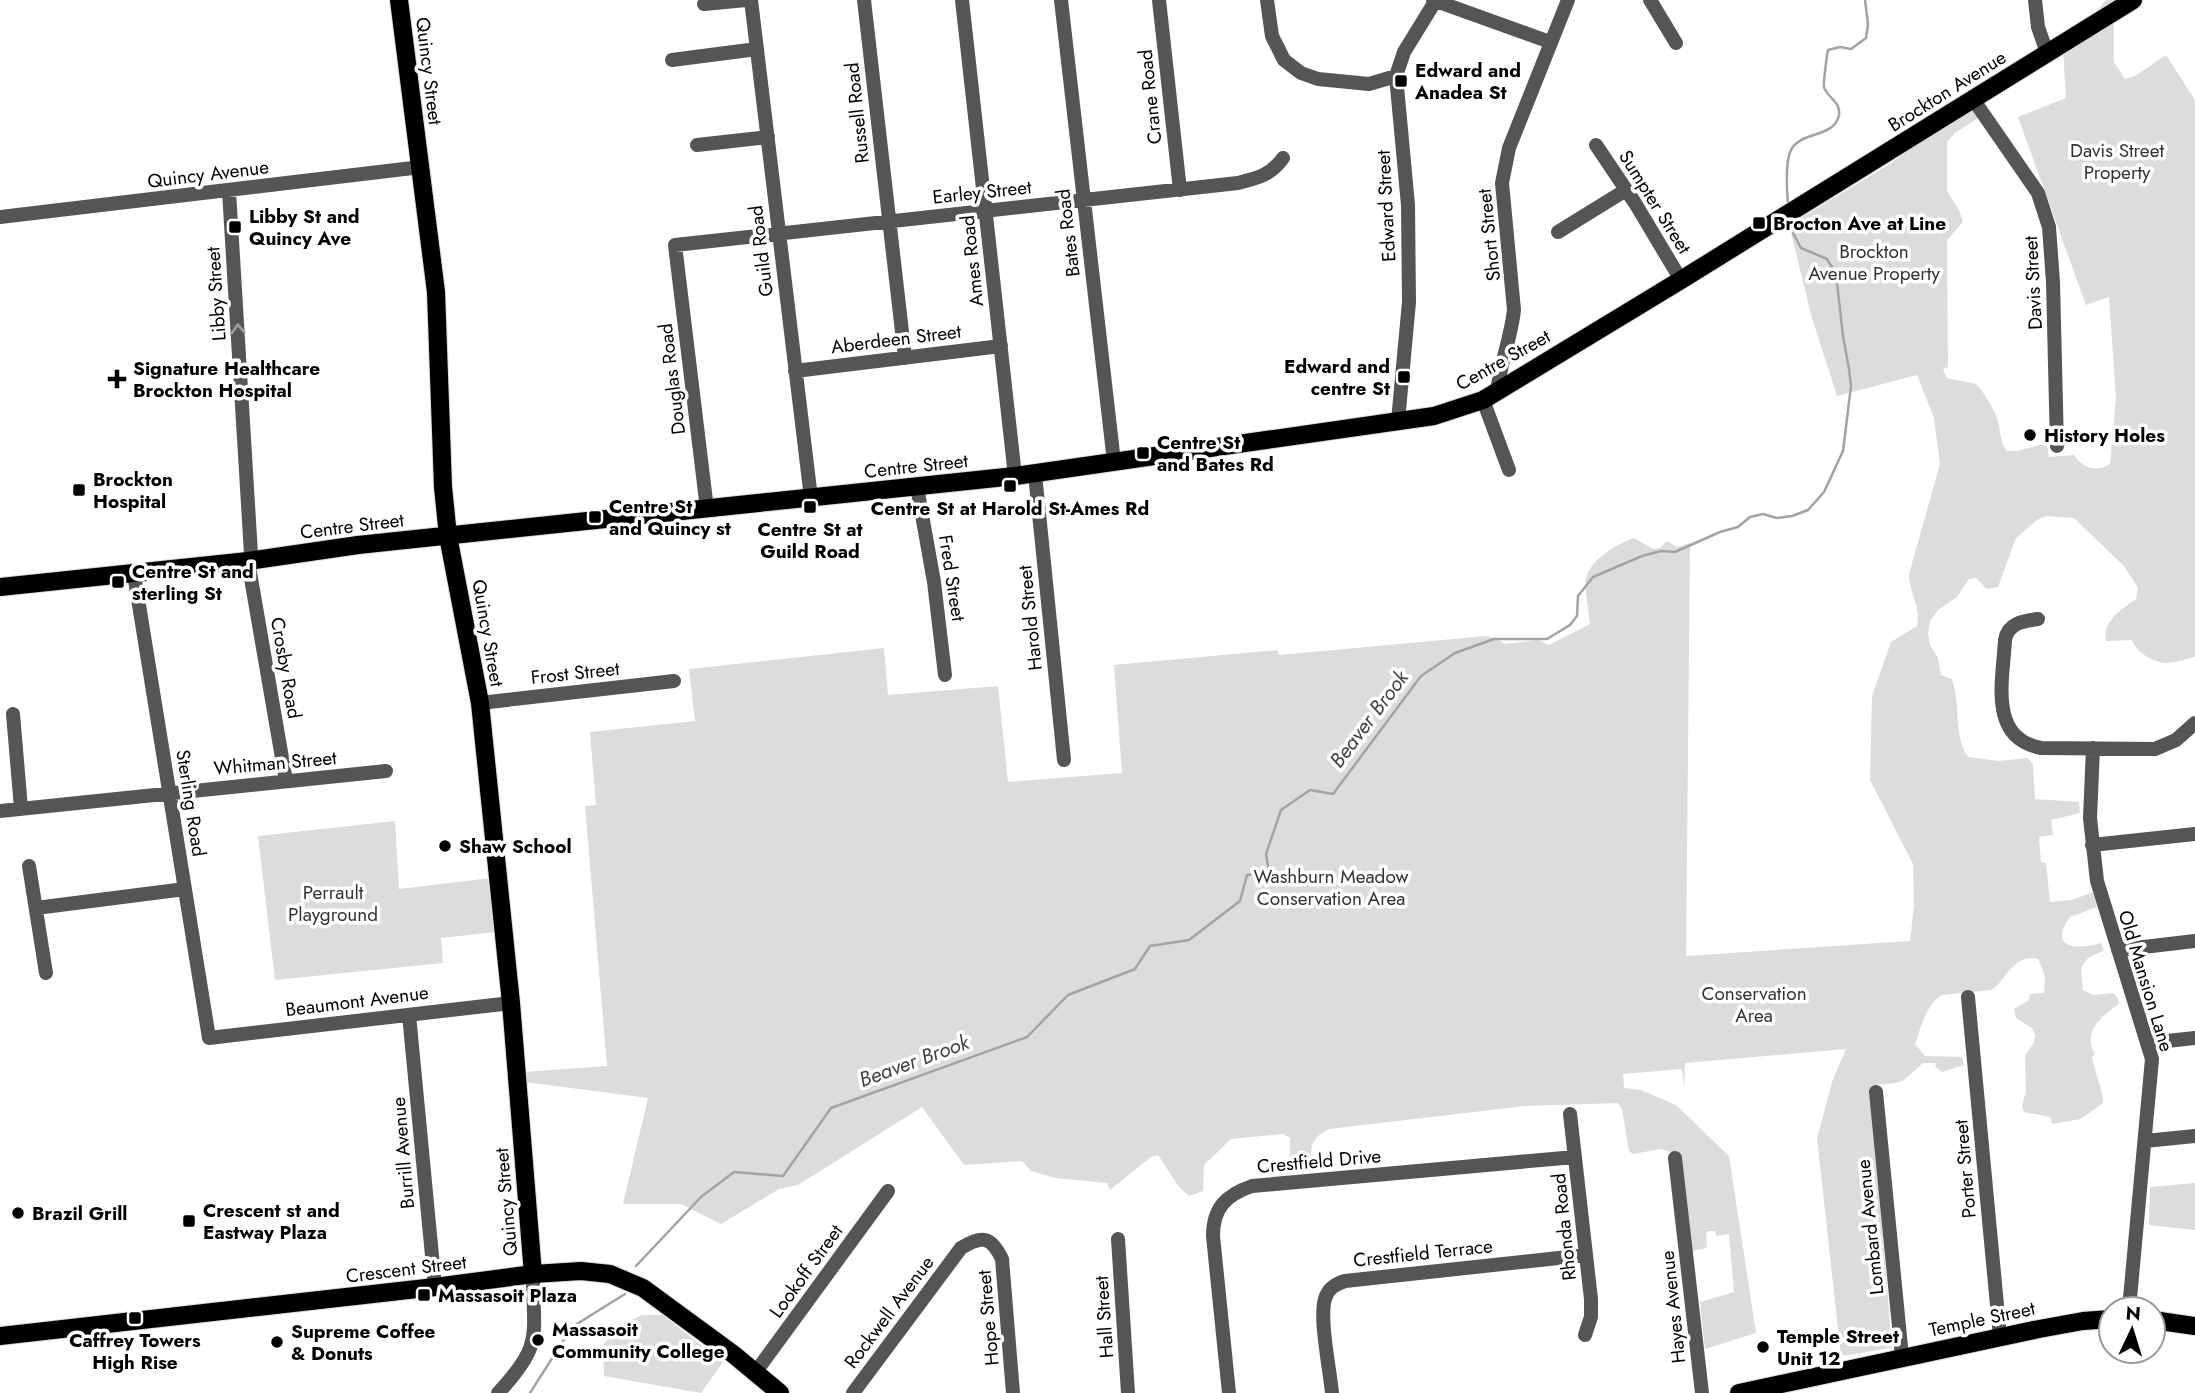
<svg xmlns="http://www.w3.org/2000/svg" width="2195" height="1393" viewBox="0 0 2195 1393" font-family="Jost,sans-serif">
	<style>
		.green { fill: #dcdcdc }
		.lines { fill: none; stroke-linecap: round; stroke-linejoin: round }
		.stream { stroke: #a3a3a3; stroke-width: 2.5 }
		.major-casing { stroke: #dbdbdb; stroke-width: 20 }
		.minor { stroke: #555; stroke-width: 14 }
		.major { stroke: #000; stroke-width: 18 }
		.oneway { stroke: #999 }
		.poi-dot { fill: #000; stroke: #fff; stroke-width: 2.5 }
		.labels { text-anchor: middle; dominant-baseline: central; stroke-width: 7; stroke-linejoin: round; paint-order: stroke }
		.poi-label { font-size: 19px; font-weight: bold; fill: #000; stroke: #fff; text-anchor: start }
		.street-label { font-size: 19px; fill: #000; stroke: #fff }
		.park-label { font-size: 19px; fill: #333; stroke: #fff }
		.water-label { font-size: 21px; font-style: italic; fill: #444; stroke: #fff }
	</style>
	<rect width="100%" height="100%" fill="#fff"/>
	<path class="green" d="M2106 0H2114V62L2125 79 2135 76 2166 55 2195 100V657C2186 659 2174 663 2165 663 2153 662 2136 652 2132 640L2106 641C2102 621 2122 609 2136 599L2138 588 2124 566 2074 518 2046 516 2037 520 2016 538 1998 587 1987 589 1976 578 1969 579 1957 597 1938 610 1930 621 1928 634 1930 645 1938 658 1941 675 1952 679C1961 703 1953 736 1968 757L1999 761 2028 758 2033 765 2035 799 2079 802 2080 813 2051 820 2053 835 2039 837 2041 862 2046 863 2050 902 2072 900 2093 892 2097 907 2070 917C2047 949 2078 950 2101 943L2104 951C2079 959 2080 967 2083 990L2093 995 2113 993 2118 998 2119 1004C2101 1017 2082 1031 2095 1054L2092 1057C2094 1070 2104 1093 2103 1103L2081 1119 2052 1124 2050 1117 2024 1112 2022 1106 2026 1091 2025 1055 2034 1043 2035 1035 2032 1028 2016 1018 2014 1009 2029 1000 2030 994 2044 993 2045 976 2038 959C2012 953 2006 982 1991 990L1942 995C1926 1005 1921 1027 1915 1044L1925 1056 1962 1057 1964 1065 1942 1072 1936 1067 1935 1063H1923C1899 1084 1908 1082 1875 1085L1871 1090 1892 1348 1841 1356 1817 1138 1833 1079 1846 1049 1685 1063 1684 1087 1682 1069 1623 1074 1624 1088 1641 1090 1676 1105 1729 1156 1756 1333 1705 1349 1700 1302 1734 1292 1729 1234 1716 1236 1715 1231H1708L1706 1234 1707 1248 1691 1251 1678 1154 1661 1149 1633 1154 1629 1151 1622 1110 1618 1103 1525 1106 1329 1129C1308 1139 1311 1151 1311 1172L1290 1173V1138L1283 1134 1231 1139 1204 1165 1203 1191 1189 1196 1179 1187 1158 1155 1151 1157 1110 1190 1107 1183 1055 1178 1031 1171 1022 1161 964 1165 922 1107 798 1185 779 1189 721 1224 681 1204H623L648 1098 525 1082 524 1072 607 1066 585 806 596 805 590 732 695 721 689 669 884 648 888 695 998 686 1008 782 1122 773 1114 665 1278 650 1279 655 1486 636 1498 639 1504 644 1538 640 1549 645 1590 624C1589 612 1584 589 1586 578 1591 559 1617 544 1634 538L1653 549 1660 548 1667 541 1677 547 1690 543 1686 956 1910 941 1914 906 1913 864 1870 780 1872 696 1891 642 1917 626C1921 604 1909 595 1909 574L1940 464 1934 418 1917 375 1837 396 1812 318 1789 225 1893 162 1907 149 1972 108 1978 118 1955 133 1947 142V191L1959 210 1963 222 1947 240 1948 367 1943 369 1947 378 1976 384C1985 394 1992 406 1997 418 2001 430 1999 441 2007 451H2017L2047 443 2049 457 2074 455C2083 468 2096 473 2110 464L2116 398 2109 297 2086 305 2018 117 2066 98 2063 49Z
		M395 821 399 889 491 878 496 932 441 938 443 963 275 980 258 836Z
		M2195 1183V1230L2149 1225 2150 1187Z
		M642 1315H663L723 1362 701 1393 604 1376 603 1345 621 1325Z"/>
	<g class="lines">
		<path class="stream" d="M1788 205C1787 192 1785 161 1791 150 1800 131 1835 138 1839 115 1841 101 1827 98 1824 87 1823 85 1827 54 1828 50L1840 47 1851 49 1866 38 1868 24 1865 0
			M636 1266 701 1197 734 1172 783 1176 831 1108 1027 1037 1068 995 1135 969 1150 946 1189 940 1240 901 1247 875 1269 872 1266 854 1281 810 1310 790 1333 794 1421 676 1455 653 1494 639H1547L1570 625 1577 616 1578 596 1593 577 1642 556 1661 551 1675 552 1720 532 1738 527 1750 517 1763 514 1777 518 1792 516 1808 510 1824 492 1843 451 1851 386 1849 369 1843 336 1836 274 1827 259 1801 248 1793 233 1791 222
			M530 1393 572 1327 625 1294"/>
		<defs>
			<path id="major" d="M399 0 436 292 443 487 448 536 480 703 511 1003 533 1274
				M0 587 248 561 358 545 1015 476 1434 416 1483 400 1681 280 2133 0
				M2153 1320 2195 1326
				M0 1336 435 1287 533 1274 581 1271 610 1274 643 1288 733 1354 780 1393
				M1739 1393 2039 1329 2083 1321 2111 1319"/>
		</defs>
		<use href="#major" class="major-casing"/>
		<path class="minor" d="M751 0 811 498
			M864 0 905 358
			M962 0 1015 476
			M1061 0 1114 462
			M1159 0 1180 190
			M1267 0 1272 36 1284 60 1301 73 1318 79 1369 84 1396 76
			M1433 0 1550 42
			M1650 0 1676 43
			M2035 0 2038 27 2047 53
			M704 4 746 0
			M672 60 757 49
			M1973 99 2038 193 2049 227 2053 282 2057 446
			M697 145 768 137
			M1596 145 1635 203 1681 280
			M229 191 251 554 248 561 286 781
			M0 217 421 167
			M1558 232 1626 190
			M795 371 1001 346
			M1497 392C1500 364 1511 338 1514 310L1502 183 1509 148 1568 0
			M1483 400 1509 470
			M1398 421 1409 302 1408 205 1396 76 1404 52 1436 0
			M1035 474 1064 760
			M917 487 934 582 945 675
			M707 509 675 245 1238 183C1258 178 1271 175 1283 158
			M134 574 209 1038 511 1003
			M2038 619C2023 621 2008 623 2005 640 2003 680 1988 738 2041 748L2155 749 2176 740 2195 723
			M480 703 674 681
			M13 714 21 808
			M2093 748 2090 818 2097 881 2152 1059 2129 1309
			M0 811 386 771
			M2092 845 2195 834
			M29 866 46 973
			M36 908 185 889
			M2118 950 2195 941
			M1968 997 2000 1337
			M409 1015 435 1287
			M2148 1043 2195 1038
			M1876 1092 1902 1357
			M1570 1114 1591 1299V1317L1585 1335
			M2145 1141 2195 1136
			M1675 1158 1702 1393
			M1118 1239 1128 1393
			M755 1373 888 1191
			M498 1393C544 1344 533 1336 533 1274
			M853 1393 961 1248C982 1235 991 1236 1002 1259L1013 1393
			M1229 1393 1213 1236C1213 1208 1226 1195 1252 1186L1575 1157
			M1332 1393C1330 1370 1319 1319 1325 1299 1328 1288 1336 1284 1345 1281L1586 1255"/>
		<use href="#major" class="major"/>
	</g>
	<defs><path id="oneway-chevron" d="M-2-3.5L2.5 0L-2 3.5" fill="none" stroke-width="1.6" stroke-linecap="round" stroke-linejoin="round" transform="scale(1.75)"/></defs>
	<use class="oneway" href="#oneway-chevron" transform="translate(238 329) rotate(-93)"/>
	<g class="poi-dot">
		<rect x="1394" y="74" width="14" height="14" rx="3.5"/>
		<rect x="1752" y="216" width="14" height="14" rx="3.5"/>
		<rect x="228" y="220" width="14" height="14" rx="3.5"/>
		<rect x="1397" y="370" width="14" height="14" rx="3.5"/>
		<path d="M113.5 368.5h7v7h7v7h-7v7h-7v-7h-7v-7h7z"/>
		<circle cx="2030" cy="435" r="7"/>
		<rect x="1136" y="446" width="14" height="14" rx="3.5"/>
		<rect x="1003" y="479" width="14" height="14" rx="3.5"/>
		<rect x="72" y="483" width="14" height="14" rx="3.5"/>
		<rect x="803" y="500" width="14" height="14" rx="3.5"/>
		<rect x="588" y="510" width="14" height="14" rx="3.5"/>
		<rect x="111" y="575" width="14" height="14" rx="3.5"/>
		<circle cx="445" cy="846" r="7"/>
		<circle cx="18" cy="1213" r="7"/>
		<rect x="182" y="1214" width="14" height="14" rx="3.5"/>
		<rect x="417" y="1288" width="14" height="14" rx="3.5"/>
		<rect x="128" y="1311" width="14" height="14" rx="3.5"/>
		<circle cx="538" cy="1340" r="7"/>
		<circle cx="277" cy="1342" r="7"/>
		<circle cx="1763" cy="1347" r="7"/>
	</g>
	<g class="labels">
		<g class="poi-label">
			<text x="1415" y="70">Edward and<tspan x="1415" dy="22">Anadea St</tspan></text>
			<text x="249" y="216">Libby St and<tspan x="249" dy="22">Quincy Ave</tspan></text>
			<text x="1773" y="223">Brocton Ave at Line</text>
			<text x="1390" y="366" text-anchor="end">Edward and<tspan x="1390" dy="22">centre St</tspan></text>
			<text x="133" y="368">Signature Healthcare<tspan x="133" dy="22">Brockton Hospital</tspan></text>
			<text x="2044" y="435">History Holes</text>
			<text x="1157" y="442">Centre St<tspan x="1157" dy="22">and Bates Rd</tspan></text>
			<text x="93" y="479">Brockton<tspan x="93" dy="22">Hospital</tspan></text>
			<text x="609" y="506">Centre St<tspan x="609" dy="22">and Quincy st</tspan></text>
			<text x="1010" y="508" text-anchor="middle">Centre St at Harold St-Ames Rd</text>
			<text x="810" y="529" text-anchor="middle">Centre St at<tspan x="810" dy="22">Guild Road</tspan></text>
			<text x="132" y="571">Centre St and<tspan x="132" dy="22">sterling St</tspan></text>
			<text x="459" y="846">Shaw School</text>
			<text x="203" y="1210">Crescent st and<tspan x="203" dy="22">Eastway Plaza</tspan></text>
			<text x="32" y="1213">Brazil Grill</text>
			<text x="438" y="1295">Massasoit Plaza</text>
			<text x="552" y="1329">Massasoit<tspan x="552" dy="22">Community College</tspan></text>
			<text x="291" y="1331">Supreme Coffee<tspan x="291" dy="22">&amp; Donuts</tspan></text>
			<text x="1777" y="1336">Temple Street<tspan x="1777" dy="22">Unit 12</tspan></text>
			<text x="135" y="1340" text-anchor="middle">Caffrey Towers<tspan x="135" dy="22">High Rise</tspan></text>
		</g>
		<g class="street-label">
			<text transform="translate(429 71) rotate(83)">Quincy Street</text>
			<text transform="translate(1947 91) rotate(-32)">Brockton Avenue</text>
			<text transform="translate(1150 97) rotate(-96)">Crane Road</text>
			<text transform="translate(857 113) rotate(-96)">Russell Road</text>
			<text transform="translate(208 174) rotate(-7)">Quincy Avenue</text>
			<text transform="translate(982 192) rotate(-6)">Earley Street</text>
			<text transform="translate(1655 202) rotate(58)">Sumpter Street</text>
			<text transform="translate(1386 206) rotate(-93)">Edward Street</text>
			<text transform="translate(1068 233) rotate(-97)">Bates Road</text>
			<text transform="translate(1489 235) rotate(-96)">Short Street</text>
			<text transform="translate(761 251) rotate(-97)">Guild Road</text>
			<text transform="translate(972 261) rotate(-96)">Ames Road</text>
			<text transform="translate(2033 283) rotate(-93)">Davis Street</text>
			<text transform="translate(216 294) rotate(-94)">Libby Street</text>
			<text transform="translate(896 339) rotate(-7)">Aberdeen Street</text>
			<text transform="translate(1503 360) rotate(-29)">Centre Street</text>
			<text transform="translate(672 379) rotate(-97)">Douglas Road</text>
			<text transform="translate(916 466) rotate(-6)">Centre Street</text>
			<text transform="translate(352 526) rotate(-7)">Centre Street</text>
			<text transform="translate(952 578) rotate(81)">Fred Street</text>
			<text transform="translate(1030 618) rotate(-96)">Harold Street</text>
			<text transform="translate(488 633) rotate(80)">Quincy Street</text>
			<text transform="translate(286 668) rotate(80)">Crosby Road</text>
			<text transform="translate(575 673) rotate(-6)">Frost Street</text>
			<text transform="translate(275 763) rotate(-5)">Whitman Street</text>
			<text transform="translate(191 803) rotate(81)">Sterling Road</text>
			<text transform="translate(2146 981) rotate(73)">Old Mansion Lane</text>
			<text transform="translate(357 1001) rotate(-7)">Beaumont Avenue</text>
			<text transform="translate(403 1153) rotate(-95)">Burrill Avenue</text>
			<text transform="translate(1319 1161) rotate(-5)">Crestfield Drive</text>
			<text transform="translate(1965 1169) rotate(-95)">Porter Street</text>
			<text transform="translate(506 1202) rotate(-95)">Quincy Street</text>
			<text transform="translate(1564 1227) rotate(-96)">Rhonda Road</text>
			<text transform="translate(1870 1227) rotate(-96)">Lombard Avenue</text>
			<text transform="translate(1423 1253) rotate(-6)">Crestfield Terrace</text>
			<text transform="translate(406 1269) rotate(-7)">Crescent Street</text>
			<text transform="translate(806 1271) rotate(-54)">Lookoff Street</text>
			<text transform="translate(1673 1307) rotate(-96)">Hayes Avenue</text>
			<text transform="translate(889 1312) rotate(-53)">Rockwell Avenue</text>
			<text transform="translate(1104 1317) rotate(-94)">Hall Street</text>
			<text transform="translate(988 1318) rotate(-95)">Hope Street</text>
			<text transform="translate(1982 1319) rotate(-12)">Temple Street</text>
		</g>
		<g class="park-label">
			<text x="2117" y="150">Davis Street<tspan x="2117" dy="22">Property</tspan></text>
			<text x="1874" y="251">Brockton<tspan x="1874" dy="22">Avenue Property</tspan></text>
			<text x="1331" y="876">Washburn Meadow<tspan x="1331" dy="22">Conservation Area</tspan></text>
			<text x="333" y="892">Perrault<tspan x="333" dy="22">Playground</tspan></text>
			<text x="1754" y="993">Conservation<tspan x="1754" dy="22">Area</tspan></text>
		</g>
		<g class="water-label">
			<text transform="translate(1369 719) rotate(-53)">Beaver Brook</text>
			<text transform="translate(914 1061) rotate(-20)">Beaver Brook</text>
		</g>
	</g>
	<g transform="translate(2132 1330) rotate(4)"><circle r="33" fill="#ffffff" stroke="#999999" stroke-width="2"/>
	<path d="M0-5L12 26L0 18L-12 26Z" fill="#000000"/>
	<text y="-10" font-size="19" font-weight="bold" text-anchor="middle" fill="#000000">N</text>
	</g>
</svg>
